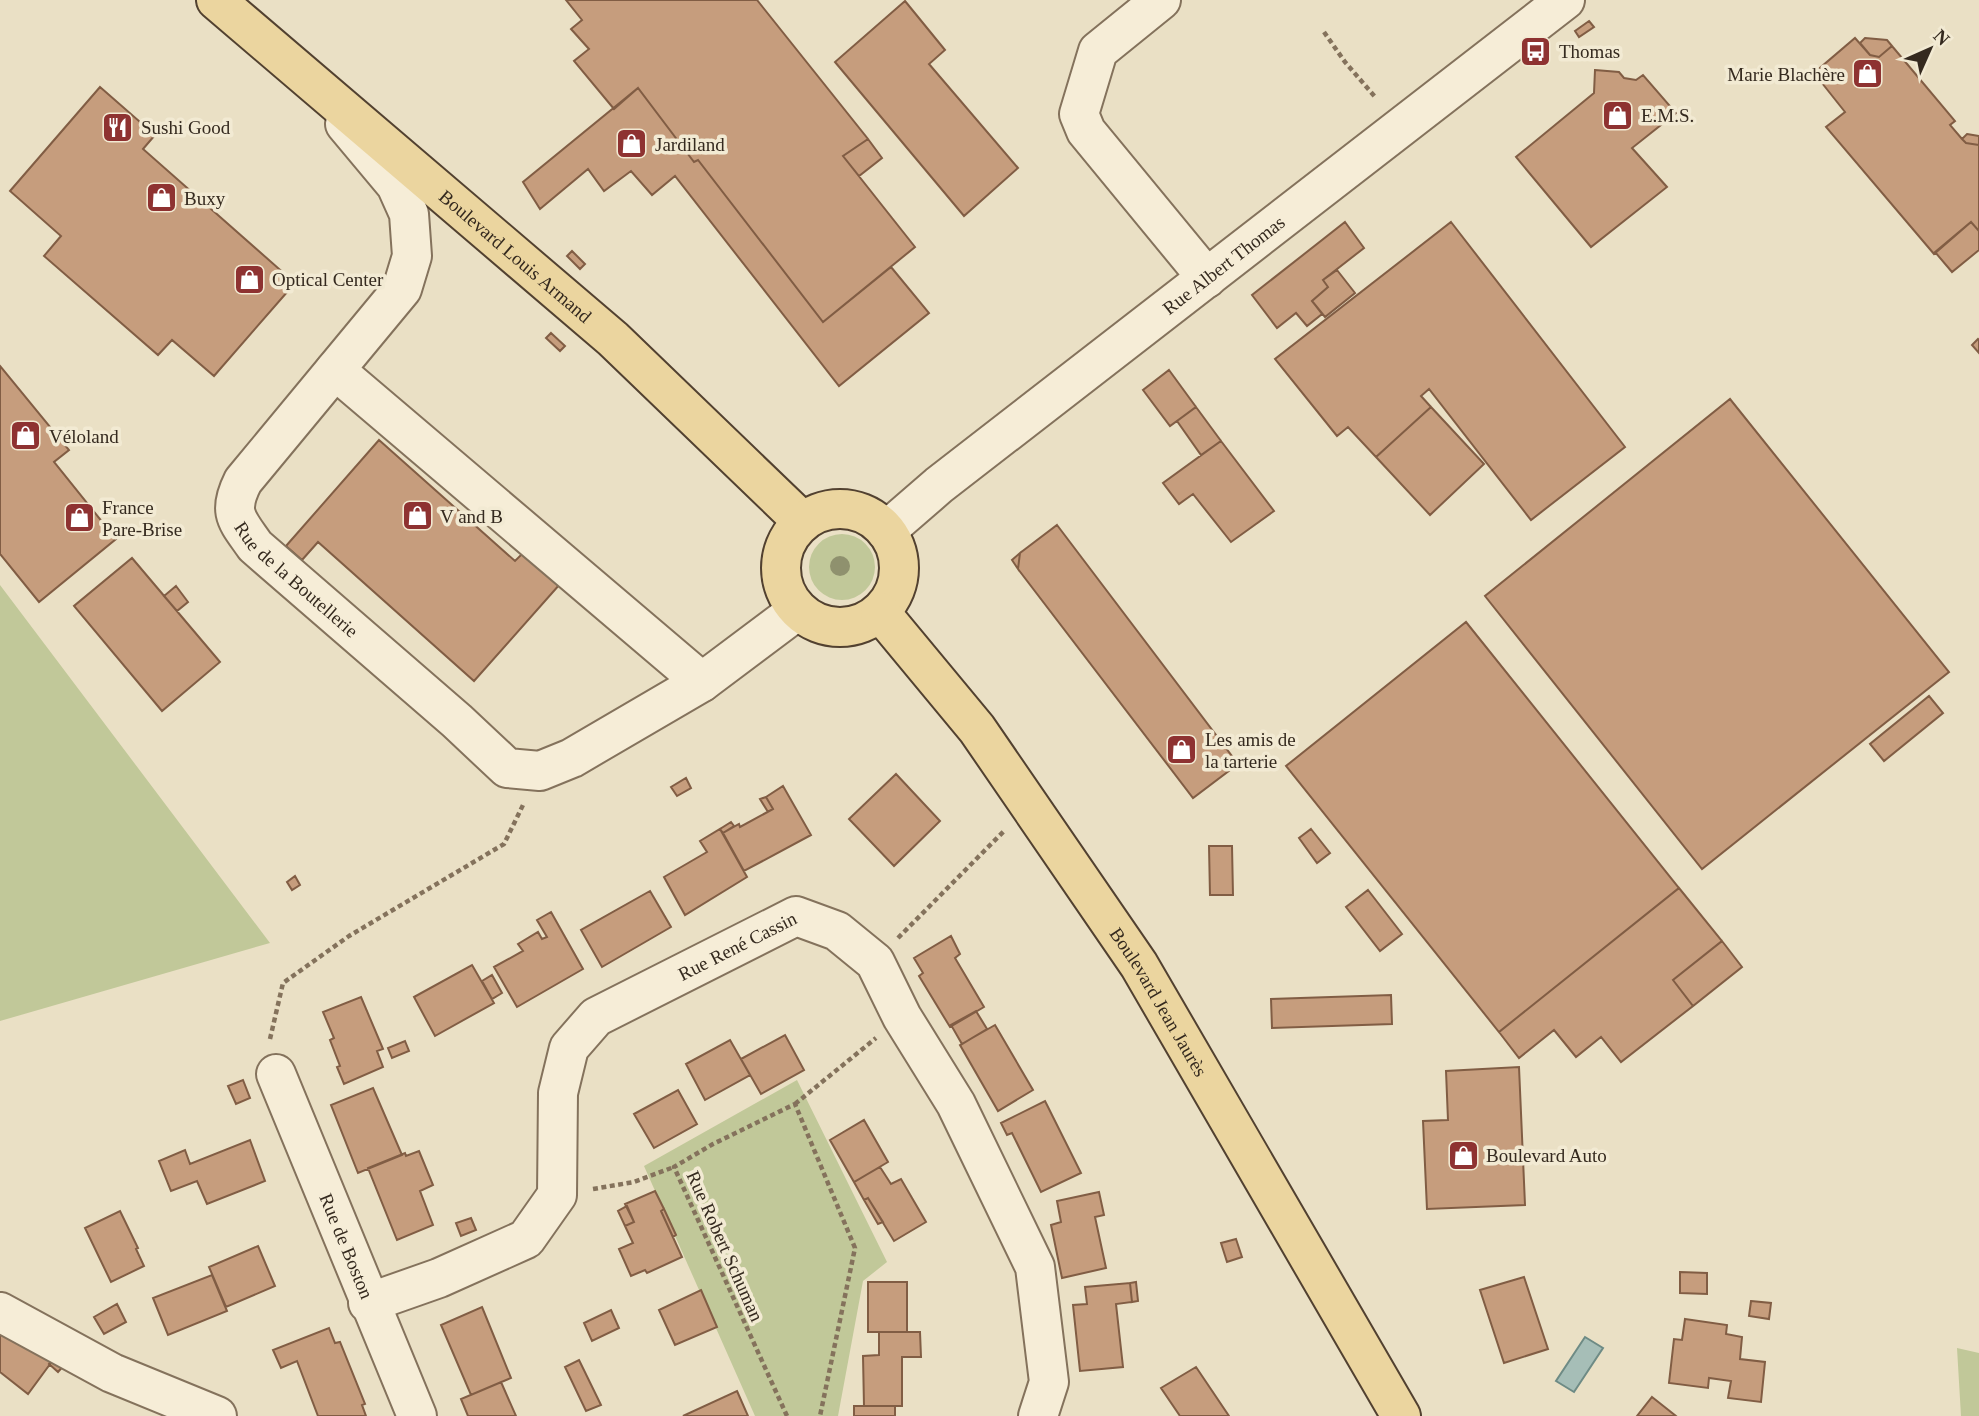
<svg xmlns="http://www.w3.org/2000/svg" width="1979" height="1416" viewBox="0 0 1979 1416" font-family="Georgia,serif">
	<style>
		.green { fill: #c1c899 }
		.water { fill: #a6beb7; stroke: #6e8b85; stroke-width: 2 }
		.building { fill: #c69d7d; stroke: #815d44; stroke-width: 2 }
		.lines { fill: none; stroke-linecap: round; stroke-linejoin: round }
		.minor-casing { stroke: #84725c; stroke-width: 42 }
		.major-casing { stroke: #524130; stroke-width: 42 }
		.path { stroke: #84725c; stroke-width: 4.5; stroke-dasharray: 5 3.5; stroke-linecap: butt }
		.minor { stroke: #f6edd7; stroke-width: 38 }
		.major { stroke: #ebd59f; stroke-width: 38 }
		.tree { fill: #8f916e }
		.labels { text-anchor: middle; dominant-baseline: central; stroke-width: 7; stroke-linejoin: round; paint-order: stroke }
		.poi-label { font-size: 19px; fill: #352a1f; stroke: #f2ead3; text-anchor: start }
		.street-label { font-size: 19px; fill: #352a1f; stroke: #f2ead3 }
	</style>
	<rect width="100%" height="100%" fill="#eae0c5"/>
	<path class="green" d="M809 567a33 33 0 1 1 66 0a33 33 0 1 1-66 0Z
		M0 585 270 943 0 1021Z
		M797 1080 887 1262 863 1281 838 1416H755L644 1166Z
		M1957 1348 1979 1353V1416H1961Z"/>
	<path class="water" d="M1585 1337 1603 1348 1574 1392 1556 1381Z"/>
	<path class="building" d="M566 0H757L868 139 843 156 915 247 823 322 698 160 694 162 638 88 614 109 574 61 589 49 571 29 582 20Z
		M905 1 945 50 929 64 1018 168 964 216 835 62Z
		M1589 21 1594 27 1579 37 1575 31Z
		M1855 38 1870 55 1879 57 1892 46 1955 121 1950 125 1962 139 1966 143 1979 145V231L1971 222 1934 254 1826 127 1845 112 1814 73Z
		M1865 38 1887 40 1892 46 1879 57 1870 55 1860 43Z
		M1595 70 1619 72 1624 78 1636 80 1643 75 1676 113 1632 148 1667 187 1591 247 1516 157 1594 93Z
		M100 87 155 135 143 149 295 283 214 376 172 340 158 355 44 256 61 236 10 191Z
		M638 88 694 162 698 160 823 322 891 267 929 313 839 386 675 176 652 195 631 171 604 191 588 169 540 209 523 182Z
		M1967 134 1979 136V145L1966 143 1962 139Z
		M868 139 882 158 859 176 843 156Z
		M1345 222 1364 248 1323 280 1328 287 1312 301 1322 314 1307 326 1296 313 1277 328 1252 295Z
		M1451 222 1625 447 1531 520 1429 389 1421 396 1431 407 1376 457 1348 427 1337 436 1275 359Z
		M1971 222 1979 231V250L1952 272 1935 252Z
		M572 251 585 264 580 269 567 256Z
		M1337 270 1355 293 1325 317 1312 301 1328 287 1323 280Z
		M551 333 565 346 560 351 546 338Z
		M1978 339 1979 340V353L1972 345Z
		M0 366 69 450 54 462 116 539 39 602 0 554Z
		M1169 370 1196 407 1170 426 1143 390Z
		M1730 399 1949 672 1702 869 1485 596Z
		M1196 407 1221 441 1201 455 1177 421Z
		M1431 407 1484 464 1430 515 1376 457Z
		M379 440 515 561 524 552 560 584 474 681 318 542 302 560 286 546Z
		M1221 441 1274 511 1231 542 1193 494 1179 504 1163 483Z
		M1057 525 1238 764 1193 798 1018 569 1020 553Z
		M1020 553 1018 569 1012 560Z
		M132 558 220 662 162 711 74 606Z
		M176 586 188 602 177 611 164 596Z
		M1466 622 1679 888 1499 1032 1286 766Z
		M1929 696 1943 713 1884 761 1870 744Z
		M896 774 940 821 894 866 849 819Z
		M686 778 691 788 677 796 671 787Z
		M783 786 811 835 744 871 723 833 739 824 740 827 773 809 766 797Z
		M766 797 773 809 768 812 760 799Z
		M731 822 734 826 723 833 720 829Z
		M720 829 747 877 685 915 664 877 707 852 700 841Z
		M1311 829 1330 853 1317 863 1299 838Z
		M1209 846H1232L1233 895H1210Z
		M295 876 300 885 292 890 287 882Z
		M1679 888 1722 941 1673 980 1693 1006 1621 1062 1601 1037 1576 1057 1554 1030 1519 1058 1499 1032Z
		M1368 890 1402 934 1380 951 1346 907Z
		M650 891 671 927 602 967 581 930Z
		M551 912 583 969 517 1007 494 967 523 951 518 944 538 932 542 939 547 937 537 920Z
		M951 936 960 954 955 958 984 1007 950 1027 919 976 923 973 914 958Z
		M1722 941 1742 967 1693 1006 1673 980Z
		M472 965 494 1003 435 1036 414 997Z
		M492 975 502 993 492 999 482 981Z
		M1391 995 1392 1024 1272 1028 1271 999Z
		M361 997 383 1049 377 1051 383 1067 344 1084 337 1067 340 1066 330 1040 334 1038 323 1012Z
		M976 1011 987 1029 962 1044 951 1025Z
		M995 1025 1033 1090 998 1111 960 1045Z
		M785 1035 804 1070 761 1094 741 1059Z
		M730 1040 750 1075 705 1100 686 1064Z
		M405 1041 409 1051 392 1058 388 1048Z
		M1519 1067 1525 1205 1427 1209 1423 1121 1448 1120 1446 1071Z
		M243 1080 250 1098 236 1104 228 1086Z
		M373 1088 402 1155 358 1173 331 1105Z
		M678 1090 697 1124 654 1148 634 1114Z
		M1045 1101 1081 1173 1041 1192 1012 1133 1007 1135 1001 1123Z
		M864 1120 888 1162 854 1182 830 1140Z
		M250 1140 265 1181 207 1204 197 1181 171 1191 159 1161 185 1150 190 1164Z
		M419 1151 433 1185 420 1191 433 1225 397 1240 368 1168 405 1153 406 1156Z
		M880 1167 891 1184 901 1179 926 1222 894 1241 868 1198 864 1200 854 1182Z
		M655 1191 664 1209 661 1211 682 1257 647 1273 645 1270 631 1276 619 1249 633 1243 625 1226 634 1222 625 1204Z
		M1099 1192 1104 1215 1095 1217 1106 1268 1062 1278 1051 1225 1061 1222 1057 1201Z
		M868 1198 883 1222 878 1224 864 1200Z
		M627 1206 634 1222 625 1226 618 1211Z
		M664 1209 676 1235 673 1237 661 1211Z
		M120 1211 138 1248 136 1249 144 1266 111 1282 85 1228Z
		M471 1218 476 1230 461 1236 456 1223Z
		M1236 1239 1242 1257 1227 1262 1221 1243Z
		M258 1246 275 1286 226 1307 209 1267Z
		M1680 1272 1707 1273V1294L1680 1293Z
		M212 1275 227 1311 168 1335 153 1298Z
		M1524 1277 1548 1349 1504 1363 1480 1290Z
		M868 1282H907V1332H868Z
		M1136 1282 1138 1301 1132 1302 1130 1283Z
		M1130 1283 1132 1302 1116 1304 1123 1367 1080 1371 1073 1305 1087 1304 1085 1287Z
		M701 1290 717 1327 675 1345 659 1310Z
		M1751 1301 1771 1303 1769 1319 1749 1316Z
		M117 1304 126 1322 104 1334 94 1317Z
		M482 1307 511 1378 471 1395 441 1325Z
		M611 1310 619 1328 592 1341 584 1323Z
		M1685 1319 1727 1325 1726 1334 1742 1337 1740 1359 1765 1362 1761 1402 1728 1398 1731 1381 1709 1378 1708 1388 1669 1383 1674 1339 1682 1340Z
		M329 1328 335 1343 340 1342 365 1404 362 1405 366 1416H318L297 1361 281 1368 273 1350Z
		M0 1332 56 1356 28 1394 0 1372Z
		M879 1332H920L921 1357H902V1406H864L863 1356 879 1355Z
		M56 1356 65 1364 58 1372 49 1364Z
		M579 1360 601 1405 586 1411 565 1367Z
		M1196 1367 1229 1416H1180L1161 1388Z
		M501 1382 516 1416H468L461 1399Z
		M737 1391 748 1416H683Z
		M1652 1397 1676 1416H1637Z
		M854 1406H895V1416H854Z"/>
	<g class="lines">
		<defs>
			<g id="minor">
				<path d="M1161 0 1098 51 1079 114 1086 131 1207 278"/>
				<path id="s1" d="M345 124 396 185 409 214 412 256 402 289 243 481C227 513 237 520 255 546L457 721 507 768 540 771 572 758 702 682 798 610"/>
				<path d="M335 370 702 682"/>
				<path id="s2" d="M886 531 939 485 1565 0"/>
				<path id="s3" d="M276 1074 417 1416"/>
				<path id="s4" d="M368 1303 439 1278 526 1239 557 1195 558 1093 569 1048 596 1017 796 916 837 931 875 962 902 1017 956 1104 1035 1267 1049 1382 1038 1416"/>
				<path d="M0 1312 112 1373 217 1416"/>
			</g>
			<g id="major">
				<path id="s5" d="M216 0 613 339 803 522"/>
				<circle cx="840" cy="568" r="59"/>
				<path id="s6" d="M880 612 977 729 1139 965 1401 1416"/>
			</g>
		</defs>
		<use href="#minor" class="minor-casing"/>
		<use href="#major" class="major-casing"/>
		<path class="path" d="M1324 32 1345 62 1376 98
			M898 938 1005 830
			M270 1039 283 983 349 936 504 844 523 805
			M795 1104 876 1038
			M593 1189 634 1182 674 1167
			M787 1416 674 1167 713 1144 795 1104 855 1248 820 1416"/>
		<use href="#minor" class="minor"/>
		<use href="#major" class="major"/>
	</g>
	<circle class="tree" cx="840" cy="566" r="10"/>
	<defs>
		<symbol id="bus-square" viewBox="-11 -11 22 22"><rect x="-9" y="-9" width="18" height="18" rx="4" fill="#8e3231" stroke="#f2ead3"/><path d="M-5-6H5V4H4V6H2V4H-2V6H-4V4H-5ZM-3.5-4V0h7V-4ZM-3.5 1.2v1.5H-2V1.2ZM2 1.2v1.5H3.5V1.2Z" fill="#fff"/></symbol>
		<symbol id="shop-square" viewBox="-11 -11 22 22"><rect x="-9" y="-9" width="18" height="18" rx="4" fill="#8e3231" stroke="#f2ead3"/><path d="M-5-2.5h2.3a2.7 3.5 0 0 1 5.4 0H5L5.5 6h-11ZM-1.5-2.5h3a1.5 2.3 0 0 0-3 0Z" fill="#fff"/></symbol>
		<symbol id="restaurant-square" viewBox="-11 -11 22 22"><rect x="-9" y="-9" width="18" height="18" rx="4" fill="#8e3231" stroke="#f2ead3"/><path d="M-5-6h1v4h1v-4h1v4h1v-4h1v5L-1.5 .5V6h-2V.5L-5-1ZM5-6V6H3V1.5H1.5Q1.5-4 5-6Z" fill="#fff"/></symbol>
	</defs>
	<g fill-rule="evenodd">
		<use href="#bus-square" x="1518" y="34" width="35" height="35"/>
		<use href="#shop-square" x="1850" y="56" width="35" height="35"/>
		<use href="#shop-square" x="1600" y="98" width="35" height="35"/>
		<use href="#restaurant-square" x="100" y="110" width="35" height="35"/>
		<use href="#shop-square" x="614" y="126" width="35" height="35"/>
		<use href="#shop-square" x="144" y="180" width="35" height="35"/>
		<use href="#shop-square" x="232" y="262" width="35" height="35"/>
		<use href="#shop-square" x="8" y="418" width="35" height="35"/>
		<use href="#shop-square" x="400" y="498" width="35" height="35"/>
		<use href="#shop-square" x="62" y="500" width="35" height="35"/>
		<use href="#shop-square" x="1164" y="732" width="35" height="35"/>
		<use href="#shop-square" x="1446" y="1138" width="35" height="35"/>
	</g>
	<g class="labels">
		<g class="poi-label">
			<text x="1559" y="51">Thomas</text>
			<text x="1845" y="74" text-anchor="end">Marie Blachère</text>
			<text x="1641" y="115">E.M.S.</text>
			<text x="141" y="127">Sushi Good</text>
			<text x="655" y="144">Jardiland</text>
			<text x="184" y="198">Buxy</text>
			<text x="272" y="279">Optical Center</text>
			<text x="49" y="436">Véloland</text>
			<text x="102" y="507">France<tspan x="102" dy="22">Pare-Brise</tspan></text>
			<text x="440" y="516">V and B</text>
			<text x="1205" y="739">Les amis de<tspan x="1205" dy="22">la tarterie</tspan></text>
			<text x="1486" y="1155">Boulevard Auto</text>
		</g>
		<g class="street-label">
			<text stroke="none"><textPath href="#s5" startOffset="394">Boulevard Louis Armand</textPath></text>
			<text stroke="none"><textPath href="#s2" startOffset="430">Rue Albert Thomas</textPath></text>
			<text stroke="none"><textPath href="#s1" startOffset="562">Rue de la Boutellerie</textPath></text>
			<text stroke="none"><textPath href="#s4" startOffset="572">Rue René Cassin</textPath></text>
			<text stroke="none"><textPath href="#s6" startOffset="480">Boulevard Jean Jaurès</textPath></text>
			<text stroke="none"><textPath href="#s3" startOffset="186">Rue de Boston</textPath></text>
			<text transform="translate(725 1246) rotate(66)">Rue Robert Schuman</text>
		</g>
	</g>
	<g transform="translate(1930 49) rotate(45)" stroke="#f2ead3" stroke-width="5" paint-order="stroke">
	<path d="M0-5L12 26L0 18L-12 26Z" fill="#352a1f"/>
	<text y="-10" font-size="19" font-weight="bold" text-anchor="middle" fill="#352a1f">N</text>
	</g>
</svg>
